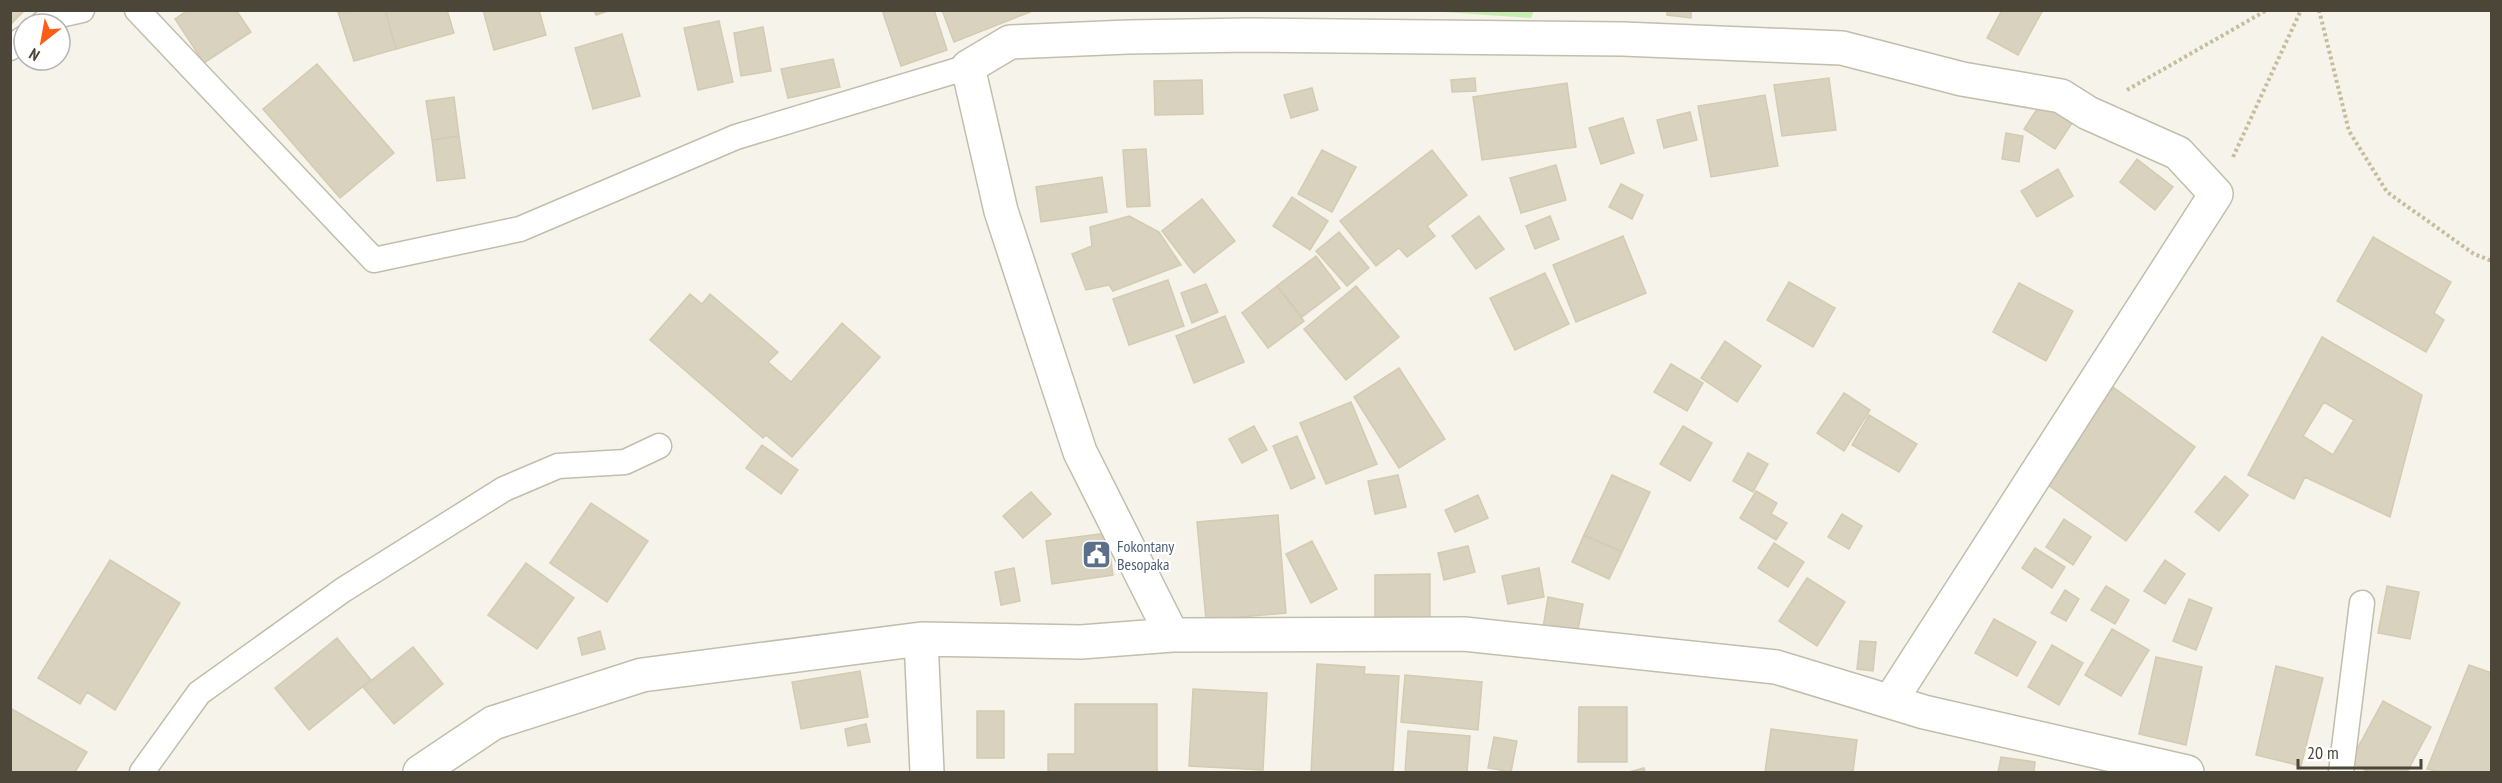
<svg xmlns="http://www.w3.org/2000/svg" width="2502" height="783" viewBox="0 0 2502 783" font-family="'PT Sans Narrow',sans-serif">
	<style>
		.green { fill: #c8edb0 }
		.building { fill: #d8d2be; stroke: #d4cbb0; stroke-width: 1.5; fill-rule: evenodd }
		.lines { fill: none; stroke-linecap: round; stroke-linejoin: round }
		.lane-casing { stroke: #c2beab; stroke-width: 27 }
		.street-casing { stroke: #c2beab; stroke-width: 36 }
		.path { stroke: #c5bd9b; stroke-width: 4; stroke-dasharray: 3 3; stroke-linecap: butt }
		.lane { stroke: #fff; stroke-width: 24 }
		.street { stroke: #fff; stroke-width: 33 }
		.labels { text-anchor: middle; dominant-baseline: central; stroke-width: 4.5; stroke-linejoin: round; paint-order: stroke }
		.service-label { font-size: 16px; fill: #4e5e75; stroke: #fff; text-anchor: start }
	</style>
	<rect width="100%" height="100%" fill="#f6f4ea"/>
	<path class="green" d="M1429 11 1534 10V11L1531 18Z"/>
	<path class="building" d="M10 10H25L10 25Z
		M188 10H236L251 32 204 63 175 19Z
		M385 10H447L454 33 396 49Z
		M385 10 396 49 354 61 338 12Z
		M483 10H539L546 35 494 50Z
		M594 10H611L596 15Z
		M889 10H934L947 50 901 66 883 13Z
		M942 10H1029L1030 12 954 42Z
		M1667 10H1691V18L1667 15Z
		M2002 10H2043L2018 55 1987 38Z
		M719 21 733 82 698 90 684 28Z
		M763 27 771 71 741 76 734 33Z
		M622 34 640 96 593 109 575 48Z
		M833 59 840 87 788 98 781 69Z
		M317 64 394 153 340 198 263 109Z
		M1475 78 1476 91 1452 92 1451 80Z
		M1829 78 1836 130 1782 136 1774 85Z
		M1202 80 1203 114 1155 115 1154 81Z
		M1567 83 1576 147 1482 160 1473 97Z
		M1312 88 1318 110 1291 118 1284 95Z
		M1765 95 1778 166 1711 177 1698 106Z
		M454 97 459 136 432 140 426 101Z
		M2043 100 2074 120 2055 149 2024 129Z
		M1690 112 1697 140 1664 148 1657 120Z
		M1623 118 1634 153 1601 164 1589 128Z
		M2006 133 2023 136 2019 162 2002 159Z
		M459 136 465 178 437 181 432 140Z
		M1146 149 1150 206 1127 207 1123 150Z
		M1322 150 1356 167 1332 212 1298 194Z
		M1432 150 1467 195 1427 226 1435 236 1407 257 1399 248 1376 266 1340 221Z
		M2137 159 2173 187 2155 210 2120 182Z
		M1556 165 1566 200 1521 213 1510 178Z
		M2058 169 2073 196 2037 217 2021 191Z
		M1102 177 1107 212 1041 222 1036 187Z
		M1621 184 1643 195 1632 219 1609 207Z
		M1292 197 1328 221 1310 250 1273 226Z
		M1202 199 1235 241 1194 273 1162 231Z
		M1129 216 1159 232 1181 265 1113 291 1109 285 1086 290 1072 254 1092 246 1090 227Z
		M1479 216 1504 249 1476 269 1452 236Z
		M1550 216 1559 239 1535 249 1526 226Z
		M1339 232 1369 268 1347 286 1316 251Z
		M1623 236 1646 293 1576 322 1553 265Z
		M2373 237 2451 282 2434 313 2444 320 2426 352 2337 301Z
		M1316 256 1340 288 1302 317 1277 286Z
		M1545 273 1569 324 1515 350 1490 298Z
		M1168 280 1184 326 1129 345 1113 299Z
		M1789 282 1835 308 1813 347 1767 320Z
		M2019 283 2073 311 2046 361 1993 332Z
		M1206 284 1218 312 1192 323 1181 293Z
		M1277 286 1304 321 1268 348 1242 313Z
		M1356 286 1399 337 1346 380 1304 329Z
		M690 294 702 304 710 294 778 352 768 362 791 382 842 323 880 357 792 457 766 435 763 438 650 340Z
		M1225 316 1244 362 1194 383 1176 336Z
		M2322 337 2422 395 2390 517 2305 477 2294 499 2248 475ZM2324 402 2354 420 2333 455 2303 436Z
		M1725 341 1761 366 1737 402 1701 378Z
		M1671 364 1703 383 1687 411 1654 392Z
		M1399 368 1445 439 1399 468 1354 397Z
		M2113 387 2195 447 2126 541 2044 482Z
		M1844 393 1870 410 1844 451 1817 433Z
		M1351 402 1377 464 1326 484 1300 423Z
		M1869 415 1917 444 1899 472 1852 445Z
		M1254 426 1267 450 1242 463 1229 439Z
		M1683 426 1712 443 1690 481 1660 464Z
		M1297 436 1315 478 1291 489 1273 446Z
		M762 445 798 470 781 494 746 468Z
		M1748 453 1768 464 1753 492 1733 481Z
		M1398 475 1406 507 1375 514 1368 481Z
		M1612 475 1650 492 1622 552 1584 535Z
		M2225 476 2248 495 2219 531 2195 512Z
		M1756 491 1777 503 1771 514 1787 523 1776 540 1740 518Z
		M1031 492 1051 514 1023 538 1003 516Z
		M1478 495 1488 518 1455 532 1445 510Z
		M591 503 648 541 607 602 550 563Z
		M1842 514 1862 526 1849 549 1828 537Z
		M1278 515 1286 613 1206 620 1197 522Z
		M2064 519 2091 537 2073 565 2046 547Z
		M1107 533 1113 575 1052 584 1046 541Z
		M1584 535 1622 552 1609 579 1572 562Z
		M1312 541 1337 589 1311 603 1286 554Z
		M1774 543 1804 562 1788 587 1758 568Z
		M1468 546 1475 572 1444 580 1438 553Z
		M2035 548 2065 567 2052 588 2022 568Z
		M110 560 180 603 115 710 87 692 80 704 38 678Z
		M2165 560 2185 574 2165 604 2144 591Z
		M526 563 574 598 537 649 488 615Z
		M1014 568 1020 601 1001 605 995 572Z
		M1539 568 1544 597 1508 604 1502 576Z
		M1430 574V617H1375V575Z
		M1807 578 1845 602 1817 646 1779 621Z
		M2106 586 2129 600 2115 624 2091 610Z
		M2387 586 2419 592 2410 639 2378 633Z
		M2065 590 2079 599 2066 621 2051 613Z
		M1548 597 1583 604 1577 635 1543 628Z
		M2189 599 2212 608 2196 650 2173 641Z
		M1994 619 2036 642 2017 676 1975 653Z
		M2112 629 2149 650 2121 696 2085 675Z
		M600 631 605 649 582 655 578 638Z
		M337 638 371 680 309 730 275 688Z
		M1860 641 1876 642 1873 671 1857 669Z
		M2052 645 2083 663 2059 705 2028 687Z
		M413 647 443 684 394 724 363 687Z
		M2156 657 2202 667 2186 745 2139 734Z
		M1317 664 1365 667 1364 674 1399 676 1393 772H1311Z
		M2469 665 2492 673V772H2441L2427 769Z
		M2276 666 2323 678 2301 766 2256 755Z
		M860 671 868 717 801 729 792 682Z
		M1405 675 1482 682 1478 730 1401 722Z
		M1193 689 1267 693 1263 770 1189 766Z
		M2383 701 2431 727 2407 772H2369L2350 762Z
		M1075 704H1157V772H1048V754H1075Z
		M1579 707H1627V762H1578Z
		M10 708 87 752 75 772H10Z
		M977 711H1004V758H977Z
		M866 724 870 742 848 746 845 729Z
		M1771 729 1857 740 1853 772H1765Z
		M1408 731 1470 736 1467 772H1405Z
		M1494 737 1517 741 1511 772 1488 768Z
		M2001 757 2035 762 2034 772H1998Z
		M1644 768 1645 772H1629Z"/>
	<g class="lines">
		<defs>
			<path id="lane" d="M137 10 374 260 520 229 736 137 968 67
				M42 24 51 17 82 10
				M10 48 24 38
				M142 772 199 693 343 590 504 489 558 466 625 462 659 446
				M2341 772 2362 603"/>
			<path id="street" d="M1172 635 1080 452 1001 211 968 67 1010 42 1128 37 1249 35 1623 39 1842 48 1962 79 2061 96 2088 113 2178 153 2216 194 1891 700
				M921 639 927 772
				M420 772 493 723 642 675 921 639 1081 642 1172 635 1464 634 1776 667 1924 712 2187 772"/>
		</defs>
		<use href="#lane" class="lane-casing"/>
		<use href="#street" class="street-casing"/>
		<path class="path" d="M2319 10 2349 131 2387 192 2474 254 2492 261
			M2127 90 2267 10
			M2233 157 2301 10"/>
		<use href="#lane" class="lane"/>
		<use href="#street" class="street"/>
	</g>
	<defs>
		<symbol id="civic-square" viewBox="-11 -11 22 22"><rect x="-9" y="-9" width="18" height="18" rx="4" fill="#5c6f8a" stroke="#fff"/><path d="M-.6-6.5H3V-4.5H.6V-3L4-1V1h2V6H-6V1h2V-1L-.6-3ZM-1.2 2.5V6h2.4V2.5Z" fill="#fff"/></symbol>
	</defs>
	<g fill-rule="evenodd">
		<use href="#civic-square" x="1080" y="538" width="33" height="33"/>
	</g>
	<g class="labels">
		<g class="service-label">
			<text x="1117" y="546">Fokontany<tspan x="1117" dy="18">Besopaka</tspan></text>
		</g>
	</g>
	<rect width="2502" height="783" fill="none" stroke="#4b4637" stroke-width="24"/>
	<g transform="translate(42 42) rotate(211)"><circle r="28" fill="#ffffff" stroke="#b7b5af" stroke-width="1.5"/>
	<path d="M0-4.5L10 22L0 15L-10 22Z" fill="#ff5c17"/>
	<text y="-9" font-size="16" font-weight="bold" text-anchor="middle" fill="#4b4637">N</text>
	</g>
	<path d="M2298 759v9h123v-9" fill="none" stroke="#4b4637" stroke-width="3"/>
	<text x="2307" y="759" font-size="18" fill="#4b4637" stroke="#ffffff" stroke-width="4.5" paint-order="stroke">20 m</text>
</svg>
